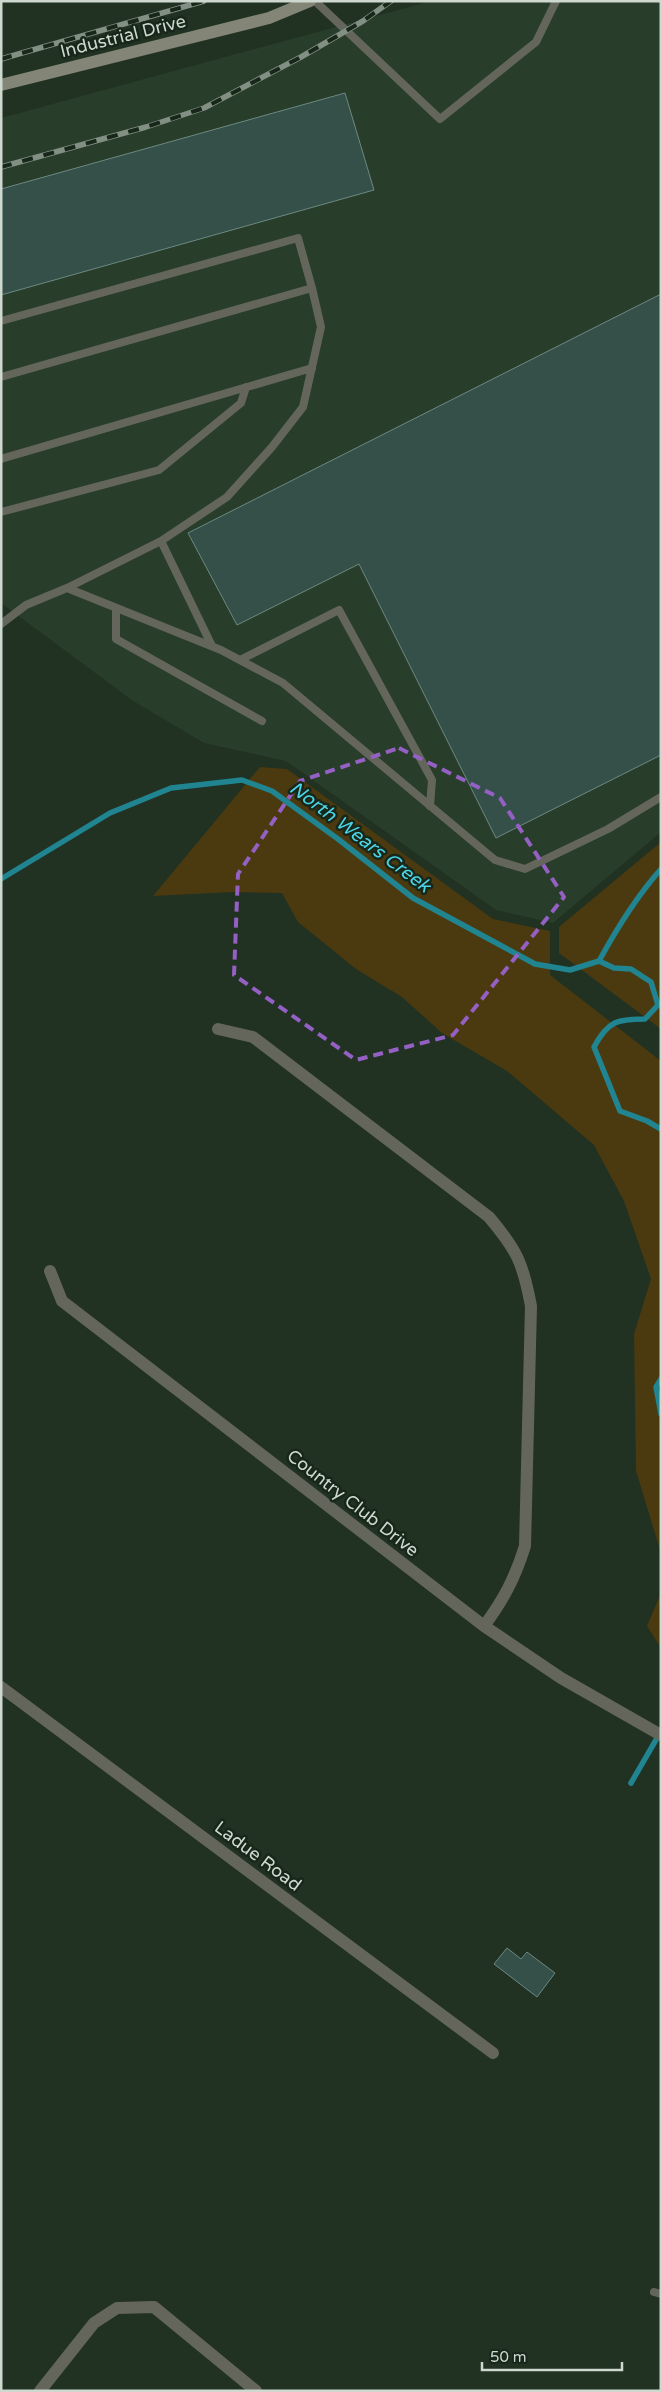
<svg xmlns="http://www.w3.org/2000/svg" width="662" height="2392" viewBox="0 0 662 2392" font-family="'Varela Round',sans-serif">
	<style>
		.built { fill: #283d2a }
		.green { fill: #4b3a10 }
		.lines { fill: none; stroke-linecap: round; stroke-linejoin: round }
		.stream { stroke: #218491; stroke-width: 5.5 }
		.building { fill: #355049; stroke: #6d8982 }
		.service { stroke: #64665c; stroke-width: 8 }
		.minor { stroke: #64665c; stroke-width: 12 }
		.secondary { stroke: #838676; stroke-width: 12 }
		.rail-casing { stroke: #828f83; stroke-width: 5.5 }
		.rail { stroke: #172719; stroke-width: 4; stroke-dasharray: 11; stroke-linecap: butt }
		.marked { fill: none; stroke: #9460c4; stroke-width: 4; stroke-dasharray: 10 6; stroke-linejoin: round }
		.labels { text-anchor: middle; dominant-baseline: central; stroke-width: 5; stroke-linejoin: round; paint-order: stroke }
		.street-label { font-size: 18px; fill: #ced8ce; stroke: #172719 }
		.water-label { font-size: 19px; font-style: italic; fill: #4bd4e7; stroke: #172719 }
	</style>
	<rect width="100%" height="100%" fill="#213122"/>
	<path class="built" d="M431 1H661V832L553 923 496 910 286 761 204 743 133 701 1 603V118Z"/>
	<path class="green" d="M260 767 287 769 493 919 550 931V975L661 1061V1553L636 1471 634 1334 651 1279 624 1201 594 1145 507 1071 442 1033 402 997 356 969 298 922 282 893 233 892 153 896Z
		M661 842V1029L559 953V927Z
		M661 1593V1648L647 1626Z"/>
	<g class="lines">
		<path class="stream" d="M1 879 110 813 171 788 242 780 272 791 338 839 413 898 535 964 570 970 599 961C617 928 636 897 661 869
			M599 961 614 968 631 969 651 982 658 1005 645 1019C617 1019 608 1021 594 1047L620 1111 647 1121 661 1129
			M661 1379 656 1387 661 1414
			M631 1783 660 1733"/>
	</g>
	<path class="building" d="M345 93 374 190 1 295V189Z
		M661 294V755L496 838 359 564 237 625 188 533Z
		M507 1948 521 1959 527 1952 555 1973 537 1997 494 1964Z"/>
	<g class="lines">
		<path class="service" d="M315 1 440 119 536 42 556 1
			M1 321 298 238 312 288
			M1 377 312 288 321 327 303 407 272 447 227 497 161 541
			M1 459 312 368
			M1 512 159 470 241 403 246 387
			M67 588 161 541 212 646
			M116 608V639L262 721
			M1 624 26 605 67 588 221 650 283 683 495 860 525 869 608 829 661 797
			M240 660 339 610 432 780 430 806
			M654 2292 661 2294"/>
		<path class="minor" d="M218 1029 253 1037 489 1217C517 1250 523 1263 531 1306L525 1546C515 1578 504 1599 484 1626
			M50 1271 62 1301 484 1626 561 1678 661 1735
			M1 1687 493 2053
			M40 2391 94 2323 117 2308 154 2307 256 2391"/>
		<path class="secondary" d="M1 85 269 18 310 1"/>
		<defs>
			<path id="rail" d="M1 59 204 1
				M1 167 146 127 204 108 301 57 363 21 391 1"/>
		</defs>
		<use href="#rail" class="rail-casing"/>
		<use href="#rail" class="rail"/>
	</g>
	<path class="marked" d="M399 748 500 798 564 897 453 1035 356 1060 234 975 238 874 300 781Z"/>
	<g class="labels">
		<g class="street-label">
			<text transform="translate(123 36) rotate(-14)">Industrial Drive</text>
			<text transform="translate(353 1503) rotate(38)">Country Club Drive</text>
			<text transform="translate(258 1856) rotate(37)">Ladue Road</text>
		</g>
		<g class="water-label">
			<text transform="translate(360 837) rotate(37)">North Wears Creek</text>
		</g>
	</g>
	<rect width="662" height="2392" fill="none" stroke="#ced8ce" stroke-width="5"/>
	<path d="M482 2362v8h140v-8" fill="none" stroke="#ced8ce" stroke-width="2.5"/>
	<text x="490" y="2362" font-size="15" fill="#ced8ce" stroke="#172719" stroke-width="4" paint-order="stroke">50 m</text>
</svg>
